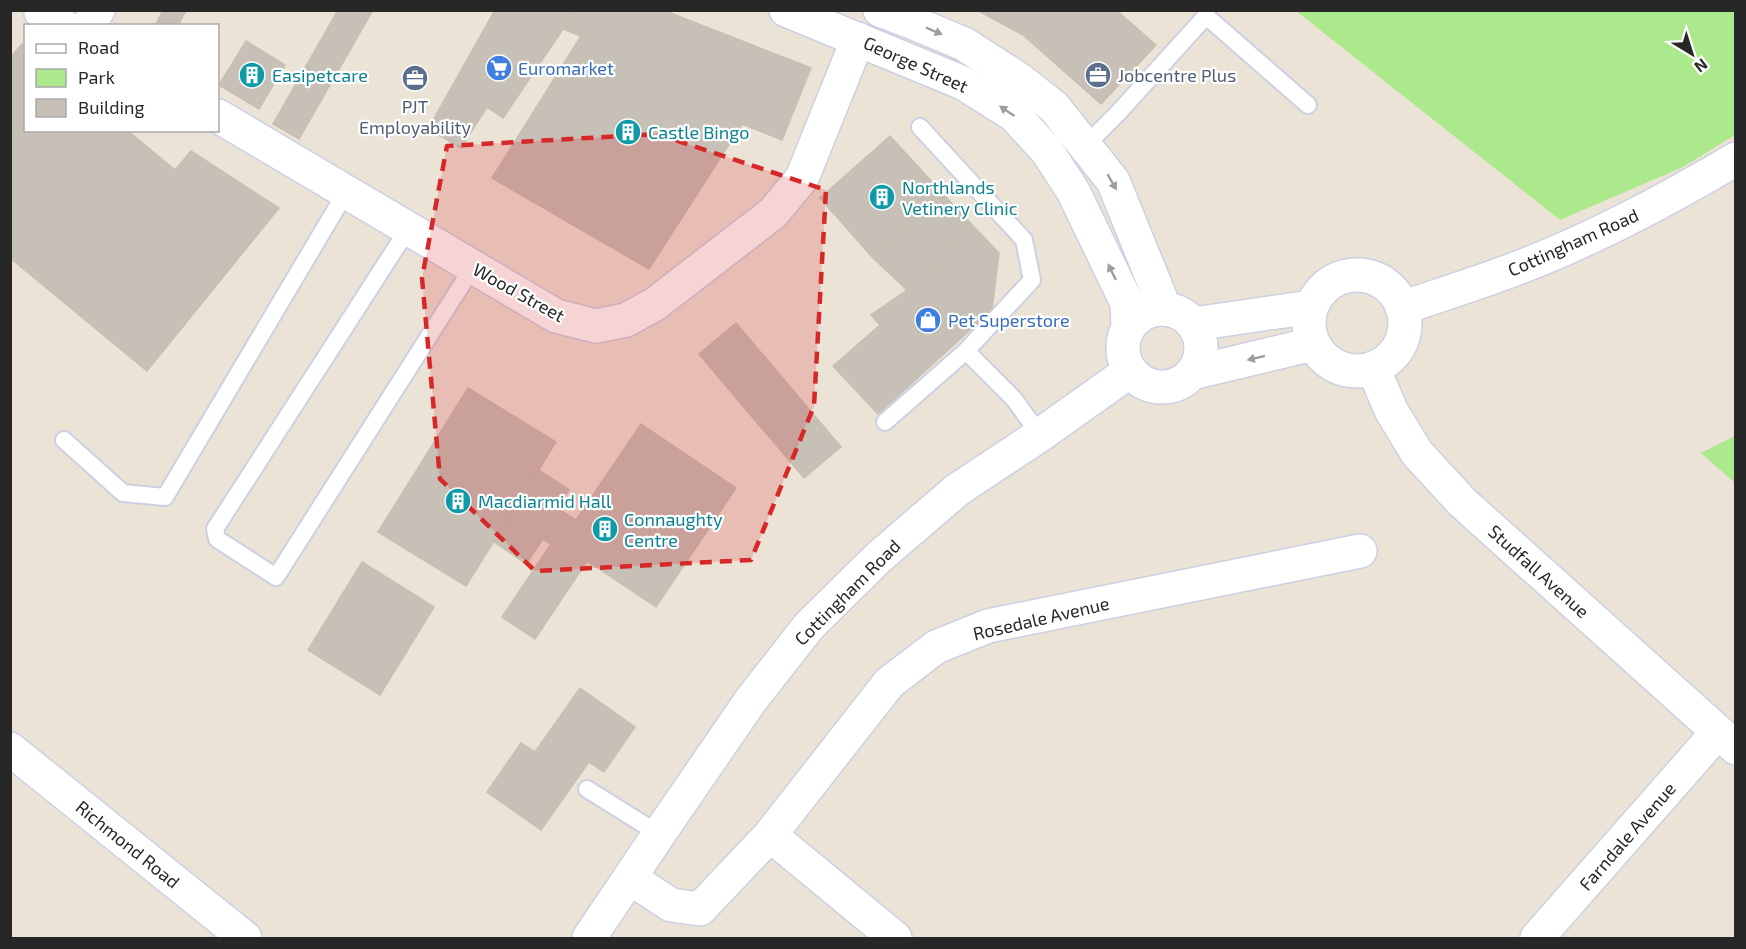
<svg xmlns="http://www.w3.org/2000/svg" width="1746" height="949" viewBox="0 0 1746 949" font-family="'Exo 2',sans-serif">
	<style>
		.green { fill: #ace98c }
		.building { fill: #c7c0b7; stroke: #c7bfb1; stroke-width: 1.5 }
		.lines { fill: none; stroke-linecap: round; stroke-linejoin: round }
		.service-casing { stroke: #ccd0e3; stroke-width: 20 }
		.minor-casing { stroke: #ccd0e3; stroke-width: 36 }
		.tertiary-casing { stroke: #ccd0e3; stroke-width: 36 }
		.service { stroke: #fff; stroke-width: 16 }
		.minor { stroke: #fff; stroke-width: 33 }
		.tertiary { stroke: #fff; stroke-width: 33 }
		.oneway { fill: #9e9e9e }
		.marked { fill: #d62828; fill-opacity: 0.2; stroke: #d62828; stroke-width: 4.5; stroke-dasharray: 12 8; stroke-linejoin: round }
		.labels { text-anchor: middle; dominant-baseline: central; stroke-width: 4.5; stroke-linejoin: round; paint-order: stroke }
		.street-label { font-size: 18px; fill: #272727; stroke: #fff }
		.shop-label { font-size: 18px; fill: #366cbe; stroke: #fff; text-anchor: start }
		.culture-label { font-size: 18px; fill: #0d838f; stroke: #fff; text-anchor: start }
		.service-label { font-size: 18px; fill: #4e5e75; stroke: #fff; text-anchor: start }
	</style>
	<rect width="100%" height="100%" fill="#ece3d7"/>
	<path class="green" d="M1296 11H1735V135L1683 167 1560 220Z
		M1735 436V483L1701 453Z"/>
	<path class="building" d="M163 10H186L178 26H155Z
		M338 10H373L299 139 273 124Z
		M495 10H574L563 29 503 118 487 107 461 148 428 129Z
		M574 10H663L811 68 782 140 742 124 649 269 492 178 581 36 563 29Z
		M977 10H1116L1156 45 1101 104 1023 35Z
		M246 41 285 65 259 109 219 85Z
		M22 44 26 46V130H127L175 170 191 151 279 208 147 371 10 258V58Z
		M890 136 944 195 873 258 820 198Z
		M944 195 975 228 907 290 873 258Z
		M975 228 999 253 992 310 878 414 833 366 880 325 871 315 907 290Z
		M736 323 841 447 804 478 699 354Z
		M468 388 556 442 466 586 378 532Z
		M641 424 736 488 656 607 587 561 535 639 502 617 551 544 543 539 526 564 493 541 539 470 569 490 557 508 576 520Z
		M362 562 434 607 380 695 308 650Z
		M580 688 635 727 604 772 589 762 541 830 487 792 521 743 535 752Z"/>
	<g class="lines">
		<defs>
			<path id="service" d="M1085 146 1118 113 1206 16 1308 105
				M408 229 215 529 217 539 276 577 473 267
				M966 351 1014 399 1040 435
				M885 422 966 351 1032 280 1024 240 920 127
				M64 440 123 493 165 497 346 192
				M587 789 659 834"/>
			<path id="minor" d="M786 10 963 83 1014 115 1047 151 1073 191 1127 303 1128 328
				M880 10 914 23 964 44 1020 80 1054 107 1113 181 1165 309
				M41 12 64 26
				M88 26 98 10
				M218 116 556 316 596 326 626 320 655 304 773 213 802 178 858 39
				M10 749 245 938
				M770 835 895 938
				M630 878 671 905 700 909 770 835 889 683 936 647 988 626 1360 551
				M1537 938 1717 733"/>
			<path id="tertiary" d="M1309 323a48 48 0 1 1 96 0a48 48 0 1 1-96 0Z
				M1402 308C1440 295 1478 283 1515 269 1592 240 1665 201 1736 159
				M1123 348a39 39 0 1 1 78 0a39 39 0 1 1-78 0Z
				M1194 324 1311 307
				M1373 368 1391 410 1417 453 1462 502 1736 748
				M1192 373 1313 344
				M589 938 659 834 751 700 809 626 878 558 957 490 1040 435 1130 371"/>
		</defs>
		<use href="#service" class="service-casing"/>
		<use href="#minor" class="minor-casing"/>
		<use href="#tertiary" class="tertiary-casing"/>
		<use href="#service" class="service"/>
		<use href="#minor" class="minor"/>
		<use href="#tertiary" class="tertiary"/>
	</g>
	<defs><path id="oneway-solid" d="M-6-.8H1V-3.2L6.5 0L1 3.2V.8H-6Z" transform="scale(1.5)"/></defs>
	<g class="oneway">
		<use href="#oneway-solid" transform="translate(934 31) rotate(23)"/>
		<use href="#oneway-solid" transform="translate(1007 111) rotate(-146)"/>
		<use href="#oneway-solid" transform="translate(1112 182) rotate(60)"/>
		<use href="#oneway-solid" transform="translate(1112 272) rotate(-116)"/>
		<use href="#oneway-solid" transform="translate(1256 358) rotate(167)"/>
	</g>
	<path class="marked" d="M657 134 826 190 814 406 751 560 535 571 440 479 422 278 447 146Z"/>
	<defs>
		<symbol id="supermarket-disc" viewBox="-11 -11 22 22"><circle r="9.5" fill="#3f7fe0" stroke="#fff"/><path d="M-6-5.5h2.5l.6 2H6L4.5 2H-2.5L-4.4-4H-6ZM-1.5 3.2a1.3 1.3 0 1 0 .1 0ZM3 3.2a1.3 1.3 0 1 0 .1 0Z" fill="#fff"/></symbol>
		<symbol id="building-disc" viewBox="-11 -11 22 22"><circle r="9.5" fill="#0f9aa8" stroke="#fff"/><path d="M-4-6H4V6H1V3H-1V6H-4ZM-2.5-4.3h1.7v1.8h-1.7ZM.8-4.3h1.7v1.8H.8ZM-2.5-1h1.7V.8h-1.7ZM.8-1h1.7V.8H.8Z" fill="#fff"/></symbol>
		<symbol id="office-disc" viewBox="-11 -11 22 22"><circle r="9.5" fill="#5c6f8a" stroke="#fff"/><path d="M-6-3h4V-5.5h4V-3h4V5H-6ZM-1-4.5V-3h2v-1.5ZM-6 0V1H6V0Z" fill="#fff"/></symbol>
		<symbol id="shop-disc" viewBox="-11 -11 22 22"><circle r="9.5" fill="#3f7fe0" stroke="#fff"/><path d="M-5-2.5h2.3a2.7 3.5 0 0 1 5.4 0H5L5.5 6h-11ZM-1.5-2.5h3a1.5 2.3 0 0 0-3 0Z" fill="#fff"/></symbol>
	</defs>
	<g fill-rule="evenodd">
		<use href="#supermarket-disc" x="484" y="53" width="30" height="30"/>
		<use href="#building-disc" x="237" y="60" width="30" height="30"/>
		<use href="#office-disc" x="1083" y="60" width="30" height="30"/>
		<use href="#office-disc" x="400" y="63" width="30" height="30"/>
		<use href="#building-disc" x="613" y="117" width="30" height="30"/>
		<use href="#building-disc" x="867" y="182" width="30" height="30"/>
		<use href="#shop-disc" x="913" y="305" width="30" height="30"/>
		<use href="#building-disc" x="443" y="486" width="30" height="30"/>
		<use href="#building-disc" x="590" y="514" width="30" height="30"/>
	</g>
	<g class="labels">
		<g class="street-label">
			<text transform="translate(916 64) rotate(24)">George Street</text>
			<text transform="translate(1573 242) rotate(-24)">Cottingham Road</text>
			<text transform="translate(519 292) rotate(29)">Wood Street</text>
			<text transform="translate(1539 571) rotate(42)">Studfall Avenue</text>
			<text transform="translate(847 592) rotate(-45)">Cottingham Road</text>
			<text transform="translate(1041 618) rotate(-13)">Rosedale Avenue</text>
			<text transform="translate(1627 836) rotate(-49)">Farndale Avenue</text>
			<text transform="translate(128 844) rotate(39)">Richmond Road</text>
		</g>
		<g class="shop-label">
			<text x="518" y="68">Euromarket</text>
			<text x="948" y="320">Pet Superstore</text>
		</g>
		<g class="culture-label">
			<text x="272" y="75">Easipetcare</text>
			<text x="648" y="132">Castle Bingo</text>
			<text x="902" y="187">Northlands<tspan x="902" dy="21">Vetinery Clinic</tspan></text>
			<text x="478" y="501">Macdiarmid Hall</text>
			<text x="624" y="519">Connaughty<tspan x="624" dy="21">Centre</tspan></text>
		</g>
		<g class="service-label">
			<text x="1118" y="75">Jobcentre Plus</text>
			<text x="415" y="106" text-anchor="middle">PJT<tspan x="415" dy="21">Employability</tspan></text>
		</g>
	</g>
	<rect width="1746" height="949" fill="none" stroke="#272727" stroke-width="24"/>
	<rect x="24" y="24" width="195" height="108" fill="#ffffff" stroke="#a9a9a9" stroke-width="1.5"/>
	<rect x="36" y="44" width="30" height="9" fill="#ffffff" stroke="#a9a9a9" stroke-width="1.5"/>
	<text x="78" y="54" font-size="18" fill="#272727">Road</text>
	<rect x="36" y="69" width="30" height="18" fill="#ace98c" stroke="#a9a9a9" stroke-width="1.5"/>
	<text x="78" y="84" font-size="18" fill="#272727">Park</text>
	<rect x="36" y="99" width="30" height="18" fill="#c7c0b7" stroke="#a9a9a9" stroke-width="1.5"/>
	<text x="78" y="114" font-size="18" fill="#272727">Building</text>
	<g transform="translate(1692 54) rotate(142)" stroke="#ffffff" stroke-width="4.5" paint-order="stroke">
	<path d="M0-4.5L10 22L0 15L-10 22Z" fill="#272727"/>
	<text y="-9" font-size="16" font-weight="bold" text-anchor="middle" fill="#272727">N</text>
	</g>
</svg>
